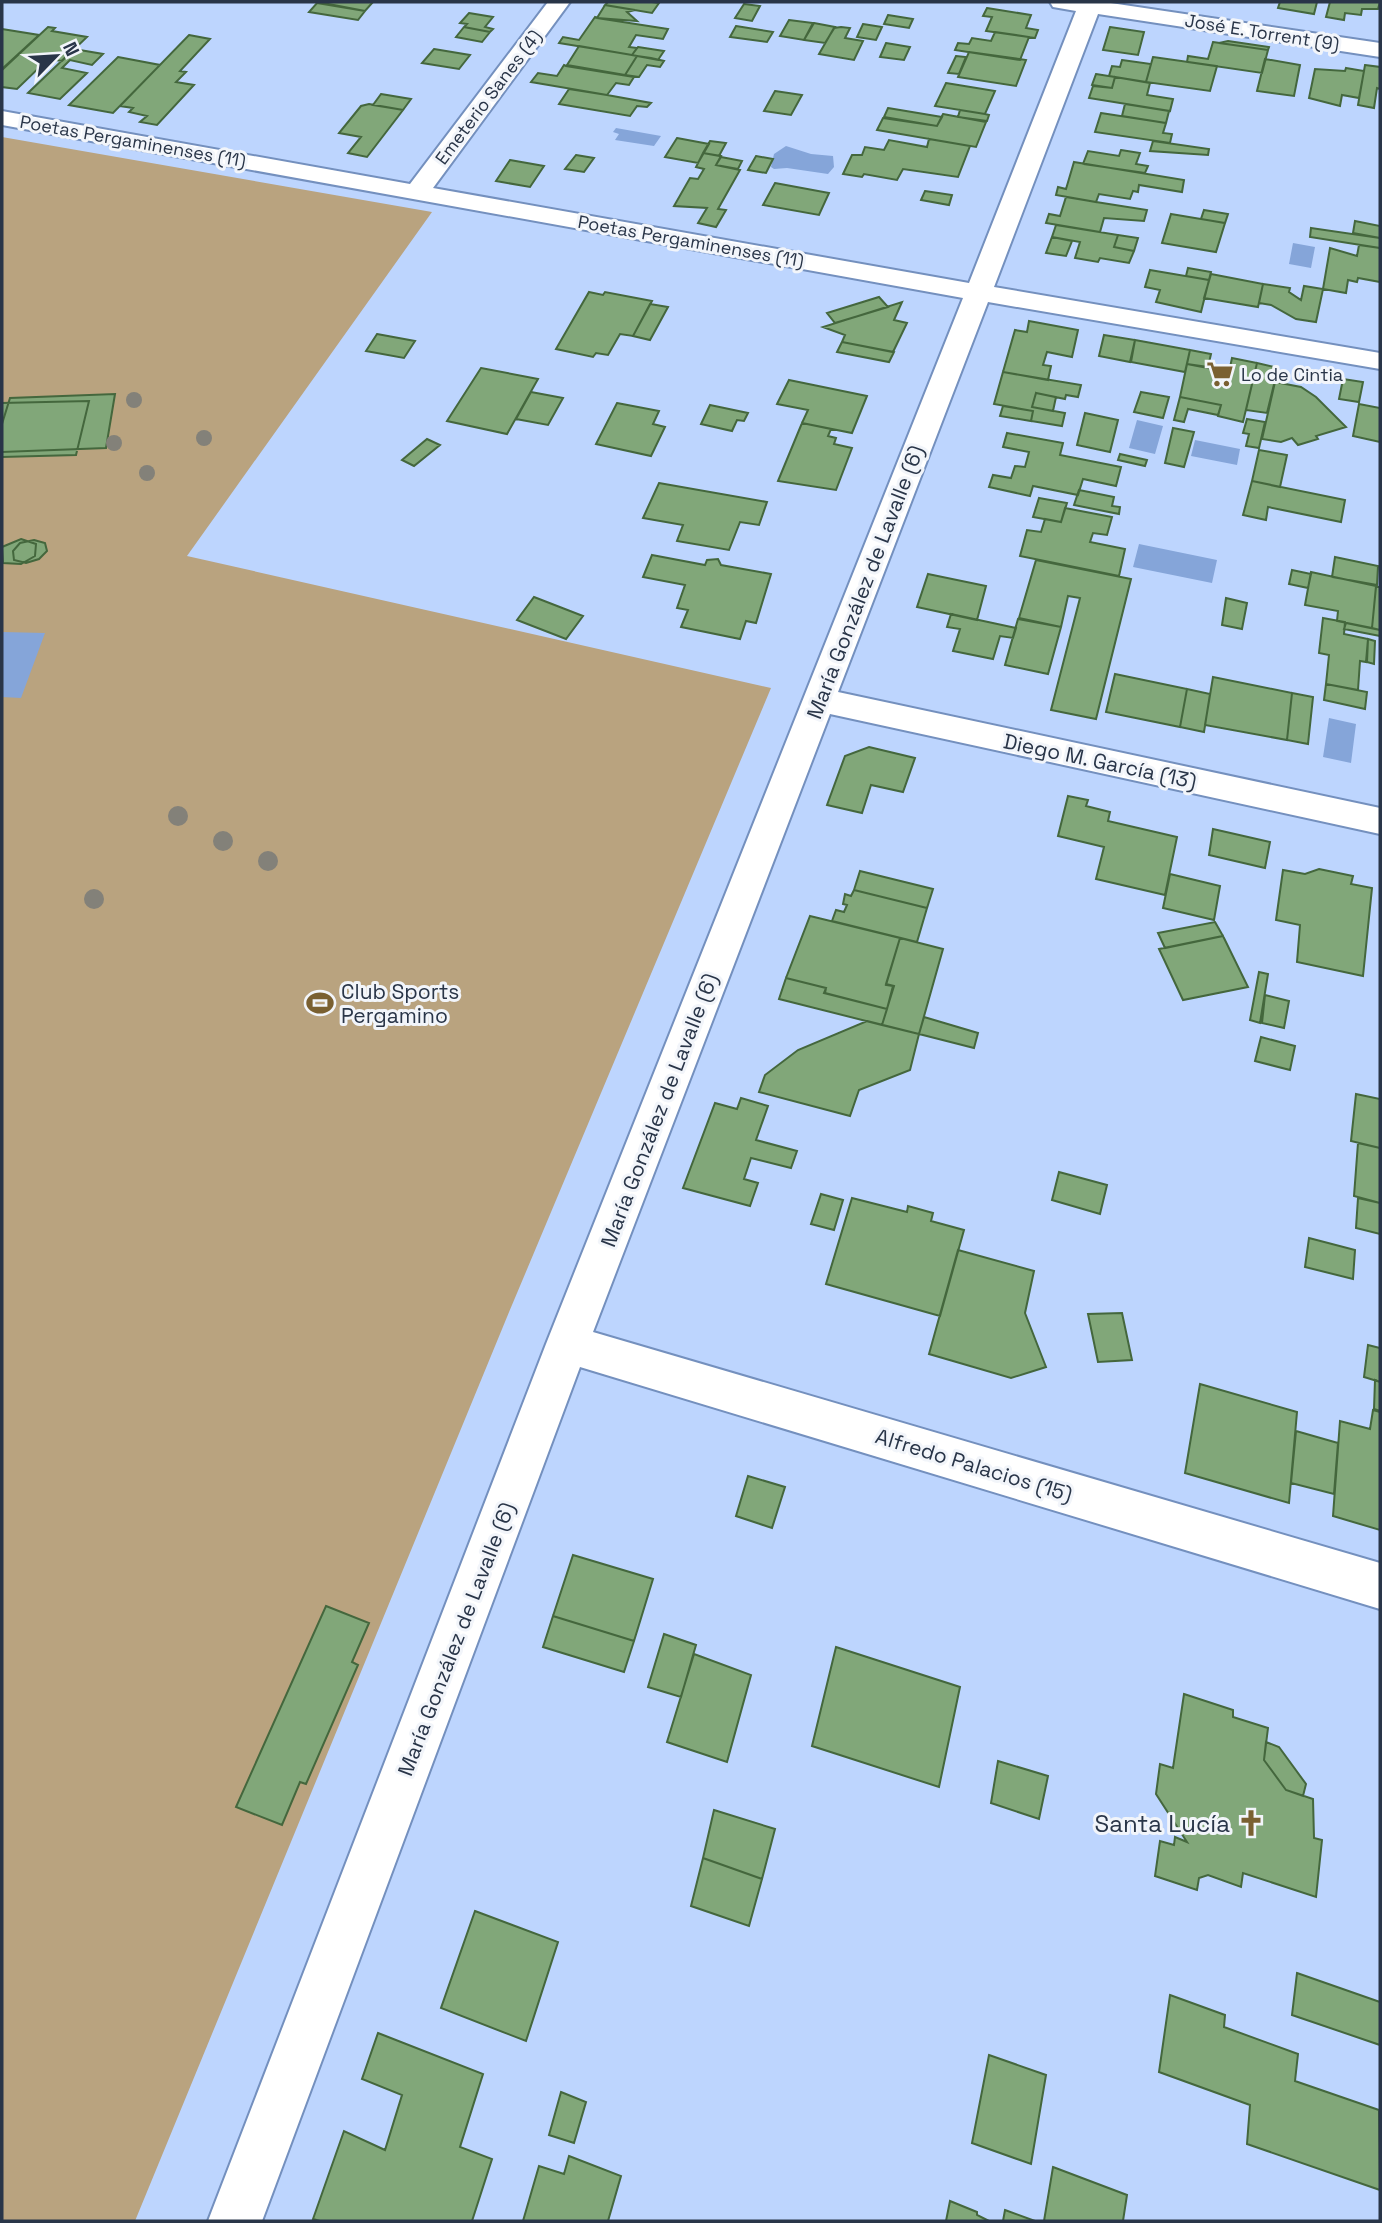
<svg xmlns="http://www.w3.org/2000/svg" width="1382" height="2223" viewBox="0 0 1382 2223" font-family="'Space Grotesk',sans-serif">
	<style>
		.green { fill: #b9a37f }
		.water { fill: #85a5d9 }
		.building { fill: #81a779; stroke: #44673d; stroke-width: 2 }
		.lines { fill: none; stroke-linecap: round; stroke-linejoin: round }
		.street-casing { stroke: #7490be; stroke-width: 4 }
		.street { fill: #fff; fill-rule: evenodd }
		.tree { fill: #838179 }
		.labels { text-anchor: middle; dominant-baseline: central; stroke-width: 6; stroke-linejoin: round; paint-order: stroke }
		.far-street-label { font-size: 18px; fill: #293548; stroke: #f2f5fa }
		.far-poi-label { font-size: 18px; fill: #293548; stroke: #f2f5fa; text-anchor: start }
		.street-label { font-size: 21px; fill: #293548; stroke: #f2f5fa }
		.poi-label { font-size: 21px; fill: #293548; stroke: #f2f5fa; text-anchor: start }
		.near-poi-label { font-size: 24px; fill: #293548; stroke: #f2f5fa; text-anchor: end }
	</style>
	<rect width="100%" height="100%" fill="#bdd5fe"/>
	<path class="green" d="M2 137 432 212 187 556 771 688 507 1317 135 2221H2Z"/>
	<path class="water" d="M616 128 661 136 654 146 615 140 619 134 613 132Z
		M786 146 811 154 833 156 834 167 828 174 787 168 774 169 771 167 774 154Z
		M1293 243 1315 247 1311 268 1289 264Z
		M1137 420 1163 426 1155 454 1129 448Z
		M1195 440 1240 449 1237 465 1191 456Z
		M1139 544 1217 560 1212 583 1133 567Z
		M2 632 45 633 21 698 2 697Z
		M1329 718 1356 724 1351 763 1323 757Z"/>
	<path class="building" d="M318 2H373L365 11Z
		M608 2H652L659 3 652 13 605 5Z
		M1280 2H1317L1314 14 1278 8Z
		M1330 2H1380L1378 9H1362L1361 15 1345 13 1344 20 1326 17Z
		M317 3 365 11 358 20 309 12Z
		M744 4 760 6 752 21 735 18Z
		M605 5 635 10 627 12 637 21 597 18Z
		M987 8 1031 15 1026 28 1038 30 1035 38 986 31 992 17 983 16Z
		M469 13 493 17 485 27 493 29 490 32 464 27 467 24 460 23Z
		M888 15 913 19 909 28 884 24Z
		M595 17 597 18 668 29 663 39 636 35 629 47 637 48 632 55 559 43 563 37 579 40Z
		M789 20 813 23 804 40 780 36Z
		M814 23 835 27 825 43 804 40Z
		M863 24 882 27 876 40 857 37Z
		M736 26 773 32 767 42 730 37Z
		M48 27 55 28 52 31 87 37 62 61 48 59 17 89 2 87V70Z
		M464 27 490 32 482 42 456 37Z
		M841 27 850 28 845 38 863 41 854 60 819 54 834 28Z
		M1110 27 1144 32 1138 55 1103 50Z
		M2 29 39 35 2 69Z
		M995 32 1029 37 1020 60 955 50 958 43 969 44 972 38 991 41Z
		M189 35 210 39 180 71 186 72 176 82 194 85 157 125 140 122 147 116 129 112 133 108 120 106Z
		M1228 41 1269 47 1268 50 1219 43Z
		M1213 42 1268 50 1262 73 1187 62 1188 56 1208 59Z
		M886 43 910 47 904 60 880 57Z
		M579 46 632 55 637 56 625 75 567 65Z
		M638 47 664 51 658 60 632 55Z
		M74 49 103 54 92 65 70 60 62 68 87 73 60 99 28 93Z
		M434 49 470 55 459 69 422 63Z
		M969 52 1026 60 1016 86 958 77Z
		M637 56 651 58 664 61 660 67 647 65 639 77 625 75Z
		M956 56 966 57 959 74 948 73Z
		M118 57 160 65 113 113 69 105Z
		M1153 57 1217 66 1210 91 1146 82Z
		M1265 59 1300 65 1294 96 1257 91Z
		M1122 60 1151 64 1146 82 1109 76 1112 66 1120 67Z
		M564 65 566 66 634 77 629 85 616 83 607 95 531 82 538 73 557 76Z
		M1365 65 1380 67V89L1377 88 1374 108 1358 105Z
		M1346 68 1364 71 1359 98 1342 95 1340 106 1309 98 1315 69 1345 71Z
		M1096 74 1115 77 1112 88 1092 85Z
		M1115 77 1150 83 1147 95 1173 99 1170 111 1089 98 1093 86 1112 88Z
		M946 83 995 91 985 114 935 106Z
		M569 89 607 95 651 103 647 107 637 106 630 116 559 104Z
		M775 91 802 95 791 115 764 111Z
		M381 94 411 99 403 110 373 105Z
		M369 104 403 110 367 157 348 153 361 137 339 133 361 106Z
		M1125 104 1169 111 1166 123 1122 116Z
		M888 108 942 117 937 126 884 117Z
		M960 110 985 114 989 115 987 121 958 117Z
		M1101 113 1166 123 1163 133 1172 134 1170 143 1095 132Z
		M943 114 986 122 976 147 877 130 883 118 937 126Z
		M677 138 709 144 698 163 665 157Z
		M929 139 970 146 958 177 903 169 897 180 864 174 862 177 843 174 852 155H862L865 147 884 150 889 140 927 147Z
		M710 141 726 143 719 156 703 153Z
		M1153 141 1209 149 1208 155 1150 151Z
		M1121 150 1140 153 1136 164 1148 166 1145 173 1083 164 1088 151 1119 156Z
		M703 153 721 156 716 165 740 170 718 209 726 210 716 227 698 223 707 208 674 206 690 178 698 179 704 169 696 167Z
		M576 155 594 158 584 172 565 169Z
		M756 156 773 159 766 173 748 170Z
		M721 157 742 161 738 169 716 165Z
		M510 160 544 166 530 187 496 181Z
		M1074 162 1184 180 1182 192 1139 185 1138 192 1133 191 1130 199 1099 194 1096 202 1056 195 1058 187 1066 189Z
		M775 183 829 193 819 215 763 205Z
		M925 191 952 195 949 205 921 200Z
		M1066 197 1096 202 1147 210 1144 221 1104 218 1100 232 1046 223 1049 214 1060 216Z
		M1204 210 1228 214 1225 223 1201 219Z
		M1171 214 1225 223 1216 252 1162 243Z
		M1355 221 1380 226V238L1353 233Z
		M1056 225 1118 235 1114 247 1134 251 1129 263 1100 258 1098 262 1075 258 1080 242 1052 237Z
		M1311 228 1380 238V248L1310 237Z
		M1118 235 1138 238 1134 251 1114 247Z
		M1052 237 1072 241 1066 256 1046 253Z
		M1359 245 1380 248V282L1358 278 1357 282 1348 280 1346 293 1323 289 1330 248 1357 256Z
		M1188 268 1211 272 1209 280 1186 276Z
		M1150 270 1209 280 1201 312 1156 302 1160 290 1145 287Z
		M1211 274 1263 284 1258 307 1204 298Z
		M1263 284 1290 288 1289 292 1301 300 1304 286 1323 289 1316 322 1296 319 1271 305 1259 303Z
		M589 292 603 295 605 292 652 301 633 336 620 334 608 355 596 353 593 357 556 349Z
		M879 297 888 307 835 323 827 313Z
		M902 302 894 320 907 323 893 352 842 342 845 335 823 327Z
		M650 304 668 307 650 340 633 336Z
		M1029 321 1078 330 1072 357 1047 352 1043 365 1051 366 1048 380 1003 372 1015 330 1027 332Z
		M377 334 415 341 404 358 366 351Z
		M1104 335 1135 340 1130 362 1099 356Z
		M1135 340 1190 350 1185 372 1131 362Z
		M842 342 894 352 889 362 837 352Z
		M1190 350 1211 354 1208 367 1187 364Z
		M1232 358 1257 363 1243 422 1218 416 1221 405 1180 397 1187 364 1229 372Z
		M1257 363 1278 368 1267 413 1246 410Z
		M481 368 538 379 507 434 447 421Z
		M1003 372 1081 385 1078 397 1066 395 1065 399 1036 393 1032 407 1065 413 1062 426 1031 421 1033 411 994 404Z
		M1343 379 1363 382 1359 402 1339 399Z
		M789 380 867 396 852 433 802 423 808 410 777 404Z
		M1275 382 1301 387 1316 397 1346 427 1316 436 1318 439 1298 445 1292 438 1281 442 1262 439Z
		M531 392 563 398 548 425 516 419Z
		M1141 392 1169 397 1163 418 1134 412Z
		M1036 393 1056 397 1053 411 1032 407Z
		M115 394 106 448 2 452V424L10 398Z
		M1180 397 1221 405 1218 415 1188 409 1184 422 1174 420Z
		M89 401 76 455 2 457V403Z
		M617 403 659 411 653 424 665 427 651 456 596 444Z
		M1359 404 1380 408V442L1353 436Z
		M710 405 748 413 744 421 737 420 732 431 701 424Z
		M1003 406 1033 411 1031 421 1000 416Z
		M1085 413 1118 420 1110 452 1077 445Z
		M1247 419 1265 422 1259 448 1246 446 1249 434 1243 433Z
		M802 423 831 429 828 436 836 438 834 444 852 448 836 490 778 481Z
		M1173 428 1194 432 1184 467 1165 463Z
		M1007 433 1063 443 1060 455 1121 467 1116 486 1083 479 1078 495 1033 486 1030 496 989 487 993 475 1011 478 1015 466 1025 467 1029 452 1003 447Z
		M427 439 440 445 414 466 402 460Z
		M1259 450 1287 455 1280 487 1252 481Z
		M1120 454 1147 460 1145 466 1118 460Z
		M1252 481 1345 500 1341 522 1268 507 1266 520 1243 515Z
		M659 483 767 502 759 525 740 522 729 550 677 541 683 525 643 518Z
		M1079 490 1114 497 1112 506 1120 507 1119 514 1074 505Z
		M1039 498 1067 503 1061 522 1033 517Z
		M1065 508 1112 517 1107 535 1093 533 1090 542 1125 549 1119 576 1020 556 1027 530 1041 532 1045 519 1061 522Z
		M21 539 36 544 35 556 21 564 3 563 2 547Z
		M34 540 45 543 47 551 39 559 26 563 14 560 13 551 20 543Z
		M652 555 705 565 707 560 718 559 721 565 771 574 756 623 746 621 740 639 681 627 688 610 677 608 685 585 643 577Z
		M1335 557 1378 566 1377 585 1332 577Z
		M1036 560 1131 579 1096 719 1051 710 1080 598 1068 596 1061 627 1019 618Z
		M1292 570 1311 574 1308 588 1289 584Z
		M1311 572 1376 586 1372 628 1337 621 1338 611 1305 605Z
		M928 574 986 586 977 620 917 607Z
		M1376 587H1380V630L1372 628Z
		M534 597 583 616 566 639 517 620Z
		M1226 598 1247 603 1242 629 1222 625Z
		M951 614 1016 628 1013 638 1000 636 993 659 953 651 960 629 947 627Z
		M1323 618 1345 622 1344 634 1368 639 1366 662 1360 661 1358 690 1326 684 1329 655 1319 653Z
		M1018 619 1061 627 1048 674 1005 665Z
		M1346 623 1380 630V636L1344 629Z
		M1368 639 1375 641 1374 664 1367 662Z
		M1115 674 1187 689 1180 727 1106 712Z
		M1213 677 1292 693 1287 740 1205 725Z
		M1326 684 1367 692 1365 709 1324 700Z
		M1187 689 1210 694 1204 732 1180 727Z
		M1292 693 1313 697 1308 744 1287 740Z
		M869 747 915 758 903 792 871 785 862 813 827 805 845 756Z
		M1068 796 1088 800 1086 806 1110 812 1108 821 1177 837 1165 895 1096 879 1104 847 1058 836Z
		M1213 829 1270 842 1265 868 1209 855Z
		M1319 869 1353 876 1351 884 1372 888 1363 976 1297 962 1300 925 1276 920 1283 870 1305 874Z
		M860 871 933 889 927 908 854 890Z
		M1170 874 1220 886 1214 920 1163 908Z
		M854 890 927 908 917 942 832 921 836 910 844 912 847 905 843 904 845 894 851 896Z
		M810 916 900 938 886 985 893 986 887 1009 825 993 826 988 786 978Z
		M1215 922 1223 936 1165 948 1158 933Z
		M1223 936 1248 987 1183 1000 1159 949Z
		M900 938 943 949 919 1034 882 1025 894 986 886 984Z
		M1259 972 1268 974 1260 1023 1250 1020Z
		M786 978 826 988 824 993 887 1009 882 1025 779 999Z
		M1265 995 1289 1001 1284 1028 1262 1023Z
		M924 1017 978 1033 974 1048 919 1034Z
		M867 1021 919 1034 910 1070 859 1090 850 1116 759 1092 765 1075 798 1050Z
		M1261 1037 1295 1046 1290 1070 1255 1061Z
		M1356 1094 1380 1099V1148L1351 1141Z
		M741 1098 768 1106 756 1140 797 1151 791 1168 751 1158 744 1179 758 1183 750 1206 683 1188 715 1103 737 1109Z
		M1358 1143 1380 1148V1203L1354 1196Z
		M1059 1172 1107 1185 1100 1214 1052 1200Z
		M821 1194 843 1200 834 1230 811 1224Z
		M852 1198 907 1212 908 1206 933 1213 931 1221 964 1230 940 1316 826 1284Z
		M1358 1198 1380 1203V1234L1356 1228Z
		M1309 1238 1355 1250 1353 1279 1305 1267Z
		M958 1250 1034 1271 1025 1313 1046 1367 1011 1378 929 1354Z
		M1122 1313 1132 1360 1098 1362 1088 1314Z
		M1368 1345 1380 1348V1382L1364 1377Z
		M1375 1380 1380 1382V1411L1374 1409Z
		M1200 1384 1297 1412 1289 1503 1185 1473Z
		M1373 1410 1380 1412V1530L1333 1516 1340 1421 1370 1429Z
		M1296 1431 1338 1443 1334 1494 1291 1483Z
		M748 1476 785 1487 772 1528 736 1516Z
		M573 1555 653 1579 634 1641 553 1616Z
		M326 1606 369 1623 352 1662 358 1665 306 1784 300 1782 282 1825 236 1807Z
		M553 1616 634 1641 624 1672 543 1647Z
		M664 1634 696 1645 681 1697 648 1687Z
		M836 1647 960 1687 939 1787 812 1746Z
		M694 1654 751 1675 727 1762 667 1742Z
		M1184 1694 1233 1710V1717L1268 1728 1264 1760 1286 1790 1313 1799 1314 1838 1322 1840 1316 1897 1243 1873 1241 1887 1208 1875 1199 1878 1197 1890 1155 1876 1160 1841 1174 1845 1175 1837 1187 1842 1156 1794 1160 1764 1173 1768Z
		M1266 1742 1279 1747 1306 1784 1303 1796 1286 1790 1264 1760Z
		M998 1761 1048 1776 1039 1819 991 1803Z
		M714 1810 775 1829 762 1879 703 1858Z
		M703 1858 762 1879 749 1926 691 1906Z
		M475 1911 558 1942 526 2041 441 2008Z
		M1297 1973 1380 2002V2045L1292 2015Z
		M1170 1995 1225 2015 1224 2027 1298 2054 1295 2081 1379 2110 1380 2190 1247 2144 1250 2105 1159 2072Z
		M378 2033 483 2074 460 2147 492 2159 472 2221H320L313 2219 344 2131 385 2150 402 2095 362 2079Z
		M989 2055 1046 2075 1031 2164 972 2143Z
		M561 2092 586 2102 574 2143 549 2135Z
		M569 2156 621 2176 608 2221H523L539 2166 564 2174Z
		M1053 2167 1127 2195 1123 2221H1044Z
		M950 2201 977 2212V2215L989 2221H946Z
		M1005 2210 1035 2221H1003Z"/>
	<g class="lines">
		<defs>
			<path id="street" d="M548 2H570L433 188 969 283 1076 11 1053 7 1050 2H1104L1380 43V57L1098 14 994 287 1380 353V369L988 302 838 692 1380 808V834L830 714 593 1332 1380 1563V1609L580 1367 262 2221H208L546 1344 963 298 2 125V111L410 184Z"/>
		</defs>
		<use href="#street" class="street-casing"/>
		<use href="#street" class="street"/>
	</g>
	<g class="tree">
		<circle cx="134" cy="400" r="8"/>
		<circle cx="204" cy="438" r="8"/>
		<circle cx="114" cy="443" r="8"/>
		<circle cx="147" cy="473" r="8"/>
		<circle cx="178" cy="816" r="10"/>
		<circle cx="223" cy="841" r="10"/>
		<circle cx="268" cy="861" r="10"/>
		<circle cx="94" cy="899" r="10"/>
	</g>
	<defs>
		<symbol id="supermarket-bare" viewBox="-9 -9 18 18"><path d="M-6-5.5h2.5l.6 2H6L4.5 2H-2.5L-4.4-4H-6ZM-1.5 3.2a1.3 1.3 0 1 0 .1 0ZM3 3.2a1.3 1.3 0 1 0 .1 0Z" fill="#7a6031" stroke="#f2f5fa" stroke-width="2.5" paint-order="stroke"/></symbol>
		<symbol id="stadium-bare" viewBox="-9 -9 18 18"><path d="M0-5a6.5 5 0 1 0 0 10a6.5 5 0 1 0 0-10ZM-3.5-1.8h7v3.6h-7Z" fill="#7a6031" stroke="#f2f5fa" stroke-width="2.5" paint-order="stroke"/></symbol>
		<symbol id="church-bare" viewBox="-9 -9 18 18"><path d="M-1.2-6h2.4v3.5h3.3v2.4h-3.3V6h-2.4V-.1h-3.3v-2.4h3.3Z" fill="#7a6031" stroke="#f2f5fa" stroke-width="2.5" paint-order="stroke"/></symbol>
	</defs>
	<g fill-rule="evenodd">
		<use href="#supermarket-bare" x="1201" y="355" width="38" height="38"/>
		<use href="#stadium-bare" x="301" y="984" width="38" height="38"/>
		<use href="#church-bare" x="1232" y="1804" width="38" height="38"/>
	</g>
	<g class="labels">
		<g class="far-street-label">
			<text transform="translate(1262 32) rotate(9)">José E. Torrent (9)</text>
			<text transform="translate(488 97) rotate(-53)">Emeterio Sanes (4)</text>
			<text transform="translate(133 141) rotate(10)">Poetas Pergaminenses (11)</text>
			<text transform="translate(691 241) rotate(10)">Poetas Pergaminenses (11)</text>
		</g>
		<g class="far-poi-label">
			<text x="1241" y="374">Lo de Cintia</text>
		</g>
		<g class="street-label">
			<text transform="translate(865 582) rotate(-69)">María González de Lavalle (6)</text>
			<text transform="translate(1100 761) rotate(12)">Diego M. García (13)</text>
			<text transform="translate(659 1110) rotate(-69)">María González de Lavalle (6)</text>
			<text transform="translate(974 1465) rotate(17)">Alfredo Palacios (15)</text>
			<text transform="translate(456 1639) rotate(-69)">María González de Lavalle (6)</text>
		</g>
		<g class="poi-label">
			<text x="341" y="991">Club Sports<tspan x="341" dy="24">Pergamino</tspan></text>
		</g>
		<g class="near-poi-label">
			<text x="1230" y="1823">Santa Lucía</text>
		</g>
	</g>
	<rect width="1382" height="2223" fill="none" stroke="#293548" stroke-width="7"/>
	<g transform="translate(56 56) rotate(65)" stroke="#f2f5fa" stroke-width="5" paint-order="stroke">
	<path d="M0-5L12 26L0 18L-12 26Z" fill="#293548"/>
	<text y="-10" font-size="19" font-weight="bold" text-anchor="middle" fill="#293548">N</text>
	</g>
</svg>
